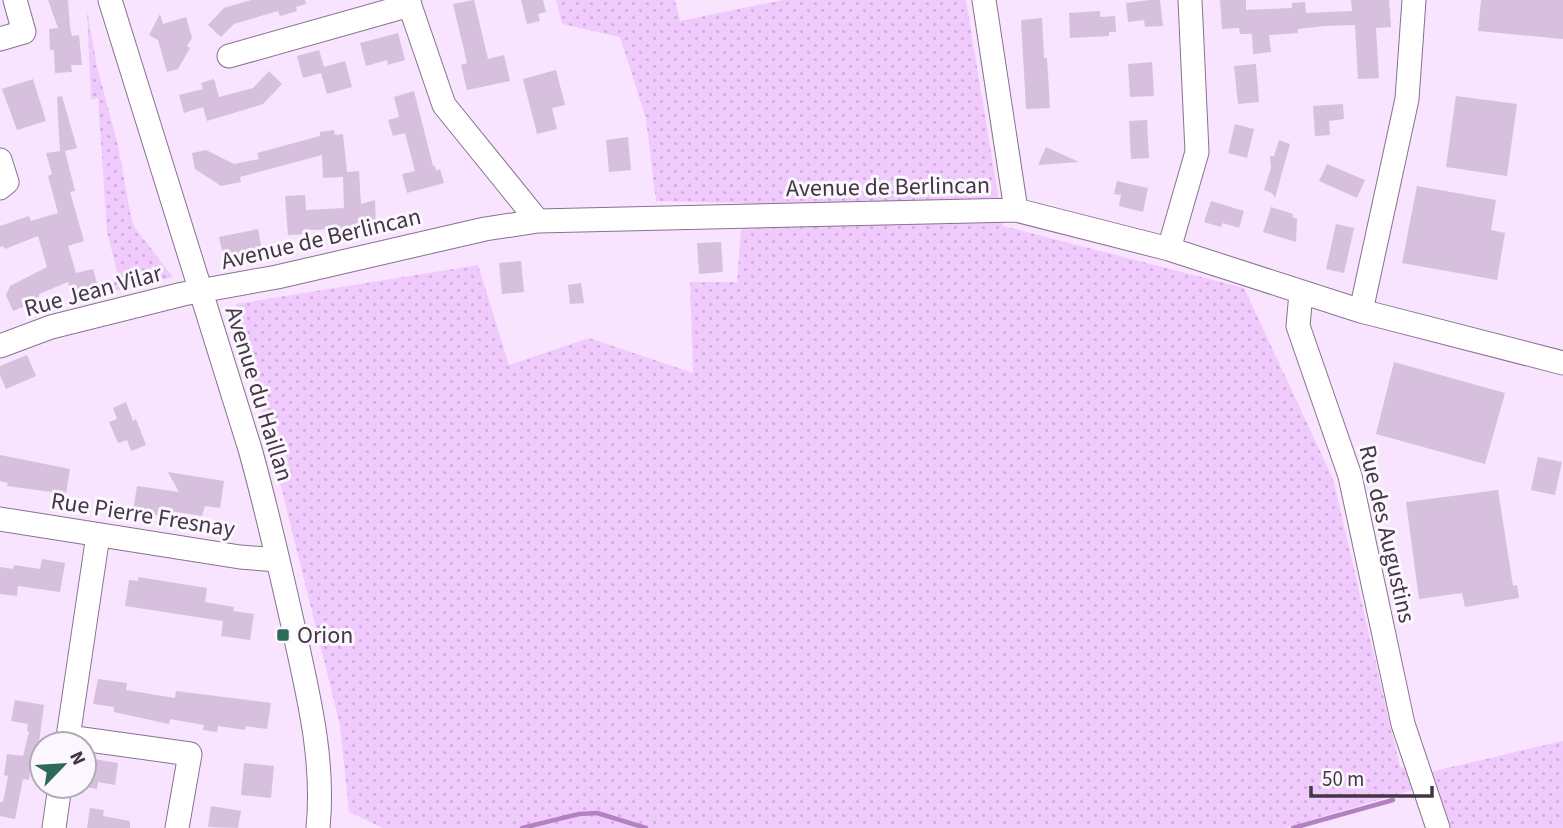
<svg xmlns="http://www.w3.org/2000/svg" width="1563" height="828" viewBox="0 0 1563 828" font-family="'Source Sans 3',sans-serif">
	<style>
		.grass { fill: url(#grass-dots) }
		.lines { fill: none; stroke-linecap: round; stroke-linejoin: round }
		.stream { stroke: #b380c2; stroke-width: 4.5 }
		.building { fill: #d7bfde }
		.minor-casing { stroke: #88728f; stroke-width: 25 }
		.minor { stroke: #fff; stroke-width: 23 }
		.poi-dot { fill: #2e6b56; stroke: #fcf7fe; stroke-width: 2.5 }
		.labels { text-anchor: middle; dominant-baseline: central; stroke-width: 6; stroke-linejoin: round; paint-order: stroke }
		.street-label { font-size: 24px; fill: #413844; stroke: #fcf7fe }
		.poi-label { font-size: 24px; fill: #413844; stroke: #fcf7fe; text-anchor: start }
	</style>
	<defs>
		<pattern id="grass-dots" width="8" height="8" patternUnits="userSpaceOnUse" patternTransform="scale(1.75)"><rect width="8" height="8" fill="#f1cafd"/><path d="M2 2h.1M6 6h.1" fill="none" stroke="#d0aeda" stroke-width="1.8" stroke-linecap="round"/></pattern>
	</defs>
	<rect width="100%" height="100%" fill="#f8e4fe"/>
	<path class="grass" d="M556 0H675L680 21 783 0H966L1003 226 1244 288 1333 479 1400 767 1430 772 1563 741V828H1448L1432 784 1285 828H383L349 812 340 725 236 304 478 265 509 365 589 338 693 373 690 282H737L743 203 656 201 646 119 620 37 562 24Z
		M87 10 97 67 118 145 131 217 135 228 173 277 110 292 118 275 107 232 98 98 91 100Z"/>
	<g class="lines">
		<path class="stream" d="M522 828 579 814 597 813 646 828
			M1293 828 1393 800"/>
	</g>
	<path class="building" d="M48 0H68L70 27 72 36 79 35 82 65H71L72 72 55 73 54 50H50L49 29 58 28Z
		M251 0H305L306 4 296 7 297 11 280 16 278 11 234 24 221 37 208 25 224 8Z
		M474 0 488 59 504 55 510 81 467 90 461 65 467 63 453 4Z
		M521 0H543L546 12 538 14 540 21 527 24Z
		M1150 0H1160L1163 26 1145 27 1144 20 1128 22 1126 3Z
		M1220 0H1246V10L1292 8V3L1305 2 1306 13 1352 11 1351 0H1389L1391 27 1376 28 1379 78 1358 79 1355 25 1324 26 1298 29V33L1269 35 1271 52 1253 54 1252 34H1240L1239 28 1222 29Z
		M1481 0H1563V39L1478 31Z
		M1100 11V17L1115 16 1116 32H1109V36L1070 38 1069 13Z
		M160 14 163 24 186 17 192 38 187 46 190 48 178 69 167 72 158 40 149 35Z
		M1042 18 1044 58H1047L1050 108 1026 109 1021 20Z
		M398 33 405 60 388 65 387 60 366 66 360 43Z
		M319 50 324 67 345 61 352 87 327 94 321 73 303 78 297 56Z
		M1152 62 1154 96 1130 97 1128 64Z
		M1256 64 1259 102 1238 104 1234 66Z
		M556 70 565 105 552 108 557 129 537 134 523 79Z
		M269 71 282 84 263 104 207 121 203 107 184 113 179 95 203 89 201 83 214 79 219 97 253 88Z
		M33 79 46 121 17 130 2 89Z
		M414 91 433 166H435L436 171 440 169 444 183 407 193 402 174 415 171 405 133 393 136 388 120 399 117 394 97Z
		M62 96 77 148 65 151 75 191 70 192 84 241 68 246 76 273 93 269 98 287 71 295 68 282 39 294V297L27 302 28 305 13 311 6 295 10 286 47 267 38 236 5 249 3 246 0 247V226L29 216 31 221 58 213 48 176 52 174 46 153 60 151 57 97Z
		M1456 96 1517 104 1507 176 1446 167Z
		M1343 104 1344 119 1329 121 1330 135 1315 136 1313 106Z
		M1147 120 1149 158 1131 159 1129 121Z
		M1235 124 1254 129 1247 158 1228 153Z
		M334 130 335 135 343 134 347 172 359 171 361 204 375 200 376 228 307 230V234L288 235 285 196 305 195 306 210 344 208 343 177 323 178 322 155 240 177 241 182 221 186 195 169 192 153 206 150 234 164 259 159 257 153 320 136V132Z
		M628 137 631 170 609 172 606 140Z
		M1279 140 1290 144 1275 198 1272 193 1264 190 1271 168 1270 156H1274Z
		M1046 147 1079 162 1038 165Z
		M1327 164 1365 180 1357 198 1319 181Z
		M1117 181 1148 188 1143 212 1119 206 1121 195 1114 194Z
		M1417 186 1496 200 1491 230 1505 233 1497 280 1402 263Z
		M1211 201 1244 211 1239 228 1223 223 1221 227 1204 222Z
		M1271 207 1293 214 1292 217 1297 219 1296 242 1263 232Z
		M1336 224 1354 228 1344 273 1326 269Z
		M258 229 262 251 224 259 219 237Z
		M721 242 723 272 699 274 697 243Z
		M521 261 524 292 502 294 499 263Z
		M581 283 584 303 570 304 568 285Z
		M27 355 36 376 6 389 0 375V366Z
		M1394 362 1505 393 1485 464 1376 434Z
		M126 402 133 421 136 419 146 445 131 451 127 440 118 443 109 422 117 419 113 408Z
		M0 455 70 469 66 494 7 486 8 483 0 481Z
		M1538 457 1562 462 1555 495 1531 490Z
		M168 472 224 481 220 508 205 506 202 516 163 510 162 516 133 512 137 486 179 492Z
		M1498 490 1513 586 1517 585 1519 598 1465 607 1462 593 1419 599 1406 502Z
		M42 559 65 563 60 592 18 586 17 596 0 594V567L13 569 14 565 40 569Z
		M138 577 207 588 205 602 234 607 233 611 254 614 250 640 221 636 223 621 125 606 129 580 138 581Z
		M98 679 127 683 126 690 175 698 176 691 271 703 267 729 246 726 245 730 218 726 217 732 203 730 204 725 170 719 169 724 114 712V707L93 704Z
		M15 700 44 705 35 772 30 771 29 780 23 779 15 819 0 816V802H3L8 776 4 775 7 754 23 756 29 732 27 731 28 724 11 721Z
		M93 759 118 763 115 785 98 782 97 789 84 787 87 768H92Z
		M244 763 274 766 271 798 241 795Z
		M211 806 241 811 238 828 208 827Z
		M90 808 104 810 103 816 130 821V828H87Z"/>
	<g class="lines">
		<defs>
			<path id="minor" d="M110 0 250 449C266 506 279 564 292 621 307 690 325 757 318 828
				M408 0 444 105 538 221
				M984 0 1016 210
				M0 39 24 32 15 0
				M229 56 410 5
				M0 160 7 182 0 188
				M1169 249 1197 152 1190 0
				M1301 293 1298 326 1350 476 1403 724 1438 828
				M1361 311 1407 99 1414 0
				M0 346 51 327 183 294 277 277 485 229 538 221 1016 210 1169 249 1361 311 1563 363
				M0 519 240 557 278 560
				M68 737 190 754 177 828
				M67 744 98 535
				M54 828 60 786"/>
		</defs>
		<use href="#minor" class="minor-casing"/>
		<use href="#minor" class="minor"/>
	</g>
	<rect class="poi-dot" x="276" y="628" width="14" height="14" rx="3.5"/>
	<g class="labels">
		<g class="street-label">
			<text transform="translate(888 187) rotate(-1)">Avenue de Berlincan</text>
			<text transform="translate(321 239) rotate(-13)">Avenue de Berlincan</text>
			<text transform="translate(93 291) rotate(-15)">Rue Jean Vilar</text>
			<text transform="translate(259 394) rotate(73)">Avenue du Haillan</text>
			<text transform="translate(143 515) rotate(9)">Rue Pierre Fresnay</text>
			<text transform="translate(1387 534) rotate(77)">Rue des Augustins</text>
		</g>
		<g class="poi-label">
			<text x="297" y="635">Orion</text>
		</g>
	</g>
	<g transform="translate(63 765) rotate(65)"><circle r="33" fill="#fcf7fe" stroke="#b1abb4" stroke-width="2"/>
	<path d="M0-5L12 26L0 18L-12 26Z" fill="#2e6b56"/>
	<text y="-10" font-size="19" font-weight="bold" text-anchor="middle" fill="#413844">N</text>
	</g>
	<path d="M1311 786v10h121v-10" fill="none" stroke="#413844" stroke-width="3.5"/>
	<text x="1322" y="786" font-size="21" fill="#413844" stroke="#fcf7fe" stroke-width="5" paint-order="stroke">50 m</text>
</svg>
